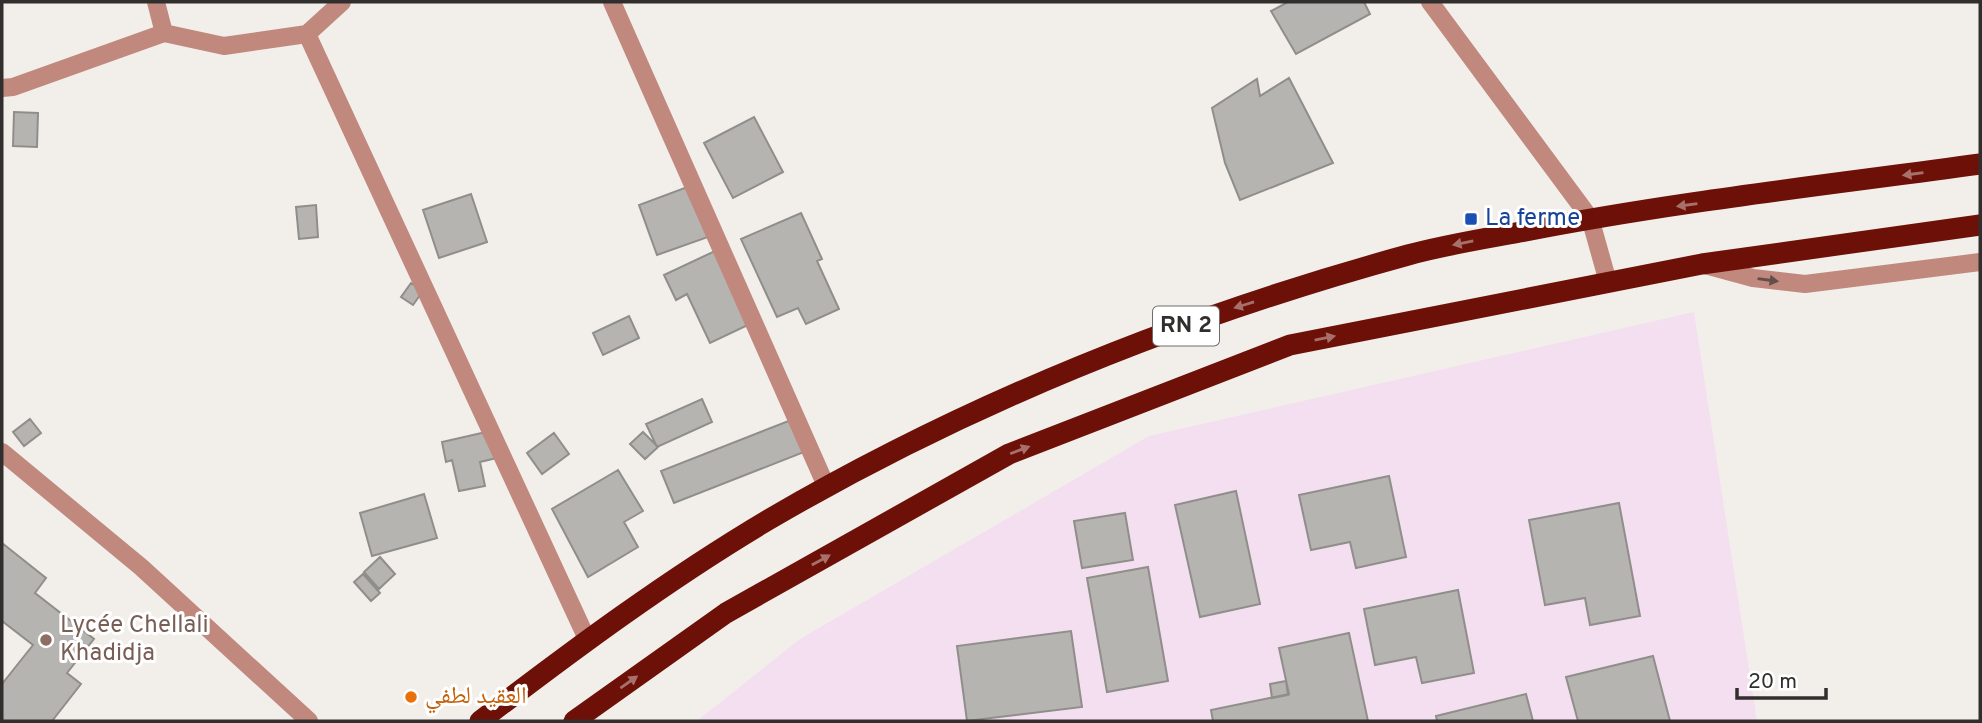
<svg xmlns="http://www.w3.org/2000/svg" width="1982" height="723" viewBox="0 0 1982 723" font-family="Overpass,'Noto Naskh Arabic',sans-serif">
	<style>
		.medical { fill: #f3dfef }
		.building { fill: #b6b4b0; stroke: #908e8a; stroke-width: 2 }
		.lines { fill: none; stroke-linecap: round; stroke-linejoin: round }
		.street { stroke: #c1887e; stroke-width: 18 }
		.highway { stroke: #6d1108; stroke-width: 21 }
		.oneway { fill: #a7706b }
		.oneway2 { fill: #634e4a }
		.transit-dot { fill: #1a4fb4; stroke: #fff; stroke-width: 2.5 }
		.education-dot { fill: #8d6e63; stroke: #fff; stroke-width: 2.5 }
		.food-dot { fill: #e8710a; stroke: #fff; stroke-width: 2.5 }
		.labels { text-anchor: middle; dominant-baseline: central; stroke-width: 6; stroke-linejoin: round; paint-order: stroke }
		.shield { fill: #fff; stroke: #6e6d6d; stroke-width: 2 }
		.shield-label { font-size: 23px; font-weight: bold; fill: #302f2e }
		.transit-label { font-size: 24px; fill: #164399; stroke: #fff; text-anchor: start }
		.education-label { font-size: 24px; fill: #785e54; stroke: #fff; text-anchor: start }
		.food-label { font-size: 24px; fill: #c56008; stroke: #fff; text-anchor: start }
	</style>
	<rect width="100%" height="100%" fill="#f2efeb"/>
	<path class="medical" d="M1694 312 1757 721H697L800 639 1149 436Z"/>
	<path class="building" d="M1288 2H1364L1370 14 1296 54 1271 11Z
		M1289 78 1333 163 1240 200 1225 163 1212 108 1257 79 1260 96Z
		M14 112 38 113 37 147 13 146Z
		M754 117 783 172 733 198 704 143Z
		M690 186 708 237 657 255 639 205Z
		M471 194 487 242 439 258 423 210Z
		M316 205 318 237 299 239 296 207Z
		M801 213 822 259 817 261 839 309 806 324 798 308 777 317 741 239Z
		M715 251 750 324 710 343 687 294 676 300 664 275Z
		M411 283 423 291 413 305 401 297Z
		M629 316 639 338 603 355 593 333Z
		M702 399 712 422 657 447 646 424Z
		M30 419 41 433 24 446 13 432Z
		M791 420 804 452 674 503 661 471Z
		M495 430 501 457 480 462 485 486 459 491 452 460 446 462 442 442Z
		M643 432 658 447 645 459 630 444Z
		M554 433 569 454 542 474 527 453Z
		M618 470 643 511 624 522 638 547 588 577 552 509Z
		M1389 476 1406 557 1356 568 1350 542 1311 550 1299 495Z
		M1236 491 1260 604 1200 617 1175 505Z
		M424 494 437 538 372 556 360 513Z
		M1619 503 1640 616 1590 625 1585 598 1545 605 1529 520Z
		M1125 513 1133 560 1082 568 1074 521Z
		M2 543 46 578 35 593 94 639 67 673 81 684 52 721H2V684L33 645 2 621Z
		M380 557 395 574 379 589 364 572Z
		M1148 567 1168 681 1107 692 1087 578Z
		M363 574 380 593 371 601 354 582Z
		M1458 590 1474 673 1422 683 1416 657 1375 665 1364 609Z
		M1071 631 1082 707 967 721 957 646Z
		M1349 633 1368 721H1213L1211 710 1289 694 1279 648Z
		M1653 656 1670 721H1578L1566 677Z
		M1286 681 1288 695 1272 698 1270 684Z
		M1526 694 1533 721H1437L1436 716Z"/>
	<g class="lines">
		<path class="street" d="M156 2 164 33
			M612 2 827 488
			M1430 2 1590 218 1608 282
			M307 34 587 639
			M2 88 13 87 164 33 224 46 307 34 342 2
			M1705 265 1753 278 1805 284 1980 262
			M2 452 141 567 309 721"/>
		<path class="highway" d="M480 721C573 650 667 580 768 520 968 403 1185 316 1408 255 1444 245 1483 239 1520 232 1672 202 1827 185 1980 164
			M574 721 726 613 1009 454 1290 345 1702 264 1980 225"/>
	</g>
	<defs><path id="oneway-solid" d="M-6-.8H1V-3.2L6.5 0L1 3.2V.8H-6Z" transform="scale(1.75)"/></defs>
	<g class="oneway">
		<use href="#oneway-solid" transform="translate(1913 174) rotate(172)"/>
		<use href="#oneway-solid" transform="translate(1687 205) rotate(172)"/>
		<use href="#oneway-solid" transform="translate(1463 243) rotate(169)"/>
		<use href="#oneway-solid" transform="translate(1244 305) rotate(163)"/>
		<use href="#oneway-solid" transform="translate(1325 338) rotate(-11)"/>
		<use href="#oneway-solid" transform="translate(1020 450) rotate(-21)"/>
		<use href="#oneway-solid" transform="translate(821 560) rotate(-29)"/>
		<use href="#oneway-solid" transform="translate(629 682) rotate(-35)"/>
	</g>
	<use class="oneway2" href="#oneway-solid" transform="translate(1768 280) rotate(8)"/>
	<rect class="transit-dot" x="1464" y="212" width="14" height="14" rx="3.5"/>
	<circle class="education-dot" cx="46" cy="640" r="7"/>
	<circle class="food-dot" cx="411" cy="697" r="7"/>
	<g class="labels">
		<rect class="shield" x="1153" y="306.5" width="66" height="39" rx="5"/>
		<g class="shield-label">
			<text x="1186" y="326">RN 2</text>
		</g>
		<g class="transit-label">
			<text x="1485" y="219">La ferme</text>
		</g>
		<g class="education-label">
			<text x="60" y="626">Lycée Chellali<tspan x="60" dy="28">Khadidja</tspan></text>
		</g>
		<g class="food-label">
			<text x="425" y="697">العقيد لطفي</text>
		</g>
	</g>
	<rect width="1982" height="723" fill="none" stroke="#302f2e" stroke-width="7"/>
	<path d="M1737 688v10h89v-10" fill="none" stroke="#302f2e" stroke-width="3.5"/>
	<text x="1748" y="688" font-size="21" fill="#302f2e" stroke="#ffffff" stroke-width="5" paint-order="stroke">20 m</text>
</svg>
